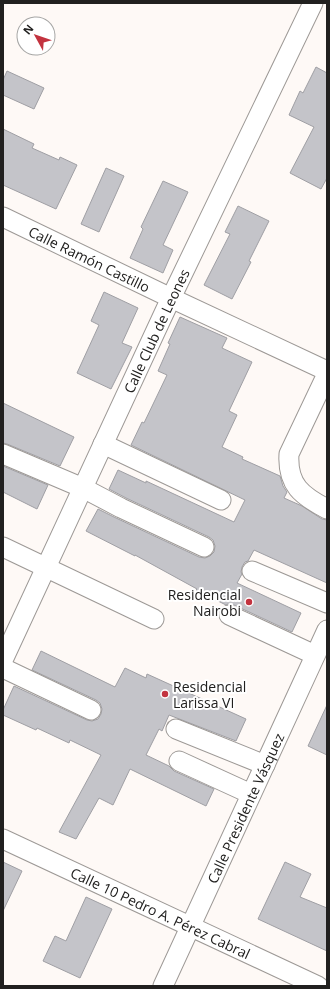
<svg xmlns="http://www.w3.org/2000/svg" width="330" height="989" viewBox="0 0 330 989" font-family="'Open Sans',sans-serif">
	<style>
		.building { fill: #c4c4c9; stroke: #9f9fa4 }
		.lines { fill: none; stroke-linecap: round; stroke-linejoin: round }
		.minor-casing { stroke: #9d9996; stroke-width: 21 }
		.minor { stroke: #fff; stroke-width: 19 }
		.poi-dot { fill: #c3333f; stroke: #fff; stroke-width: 1.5 }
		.labels { text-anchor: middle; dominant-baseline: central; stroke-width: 4; stroke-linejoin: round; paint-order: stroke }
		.street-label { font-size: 14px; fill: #21201f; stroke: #fff }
		.poi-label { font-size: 14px; fill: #21201f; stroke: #fff; text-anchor: end }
	</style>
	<rect width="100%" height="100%" fill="#fef9f6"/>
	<path class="building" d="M316 67 327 73V178L321 189 290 173 314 127 289 115 300 91 303 93Z
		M7 71 44 88 34 109 3 95V80Z
		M3 129 34 144 32 148 59 160 60 157 77 165 56 209 3 185Z
		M106 168 124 176 99 232 81 224Z
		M163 181 188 192 163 245 173 250 163 273 130 258 143 229 141 227Z
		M238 206 269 221 249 261 251 262 232 299 204 285 230 234 225 232Z
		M104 292 138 308 122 343 132 347 111 389 77 373 99 325 91 321Z
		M180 317 227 338 222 348 252 362 229 411 237 415 222 447 243 457 242 459 280 476 283 486 287 492 284 498 302 506 322 519 327 520V583L254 550 248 561 245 562 242 567 241 572 242 574 237 583 301 613 292 632 234 605 228 604 226 605 196 590 197 589 135 555V556L86 531 98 509 116 518 199 557 205 558 210 556 214 552 215 546 213 540 209 537 126 498 109 489 118 470 146 483V481L234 522 245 500 131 445 142 422 144 423 167 375 158 371 170 344 168 343Z
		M3 403 74 437 60 466 7 444 3 443Z
		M3 466 48 485 37 509 3 492Z
		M41 651 115 687 125 668 146 678 147 674 246 719 236 741 169 715 162 731 159 729 146 755 169 766 174 771 214 789 206 806 130 769 113 805 99 798 76 839 59 832 101 755 70 740 69 743 37 728 36 730 3 715V710L14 686 87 720 92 721 98 719 101 714 102 709 100 703 96 700 32 670Z
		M327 705V755L308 746Z
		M3 862 22 871 3 911Z
		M285 862 311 874 300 897 327 908V951L258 919Z
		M86 897 112 909 80 978 43 961 55 936 66 941Z"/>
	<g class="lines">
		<defs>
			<g id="minor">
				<path id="s1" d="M3 217 171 298 327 371"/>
				<path d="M327 374 289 454C287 485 302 496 327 509"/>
				<path d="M103 444 221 500"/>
				<path d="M3 454 83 488 121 508 204 547"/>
				<path d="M3 547 154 619"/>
				<path d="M252 571 327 603"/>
				<path d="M229 615 315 655"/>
				<path id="s2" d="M3 660 171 298 313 3"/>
				<path d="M3 668 91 710"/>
				<path d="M176 729 265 765"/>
				<path d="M179 761 251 794"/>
				<path id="s3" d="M3 839 318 986"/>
				<path id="s4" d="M163 986 327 630"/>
			</g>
		</defs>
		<use href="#minor" class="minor-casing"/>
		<use href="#minor" class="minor"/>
	</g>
	<g class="poi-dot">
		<circle cx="249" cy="602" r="4"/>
		<circle cx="165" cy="694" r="4"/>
	</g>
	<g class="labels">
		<g class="street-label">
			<text stroke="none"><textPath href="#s1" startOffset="96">Calle Ramón Castillo</textPath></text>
			<text stroke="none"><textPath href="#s2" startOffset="363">Calle Club de Leones</textPath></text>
			<text stroke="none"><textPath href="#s4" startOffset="196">Calle Presidente Vásquez</textPath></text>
			<text stroke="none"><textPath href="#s3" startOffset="174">Calle 10 Pedro A. Pérez Cabral</textPath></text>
		</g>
		<g class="poi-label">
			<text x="241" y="594">Residencial<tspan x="241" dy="16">Nairobi</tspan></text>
			<text x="173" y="686" text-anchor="start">Residencial<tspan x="173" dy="16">Larissa VI</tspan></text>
		</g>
	</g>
	<rect width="330" height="989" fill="none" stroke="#21201f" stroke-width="8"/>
	<g transform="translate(36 36) rotate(310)"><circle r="19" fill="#ffffff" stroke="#a6a6a5"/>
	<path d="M0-3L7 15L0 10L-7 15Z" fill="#c3333f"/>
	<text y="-6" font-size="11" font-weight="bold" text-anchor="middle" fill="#21201f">N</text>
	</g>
</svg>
